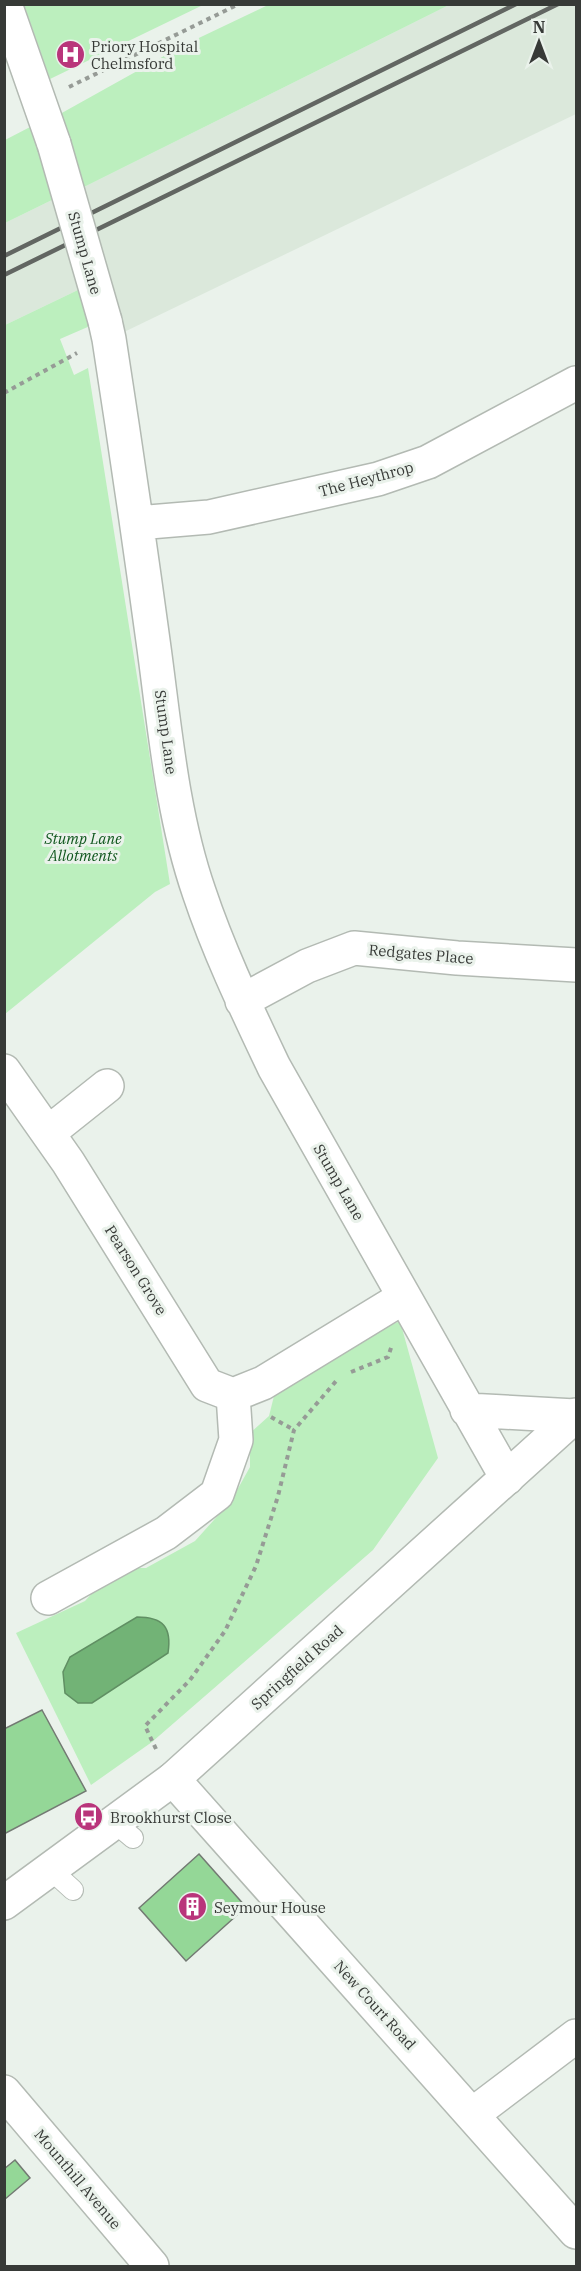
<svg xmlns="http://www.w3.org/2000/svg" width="581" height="2271" viewBox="0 0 581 2271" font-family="'IBM Plex Serif',serif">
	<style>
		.built { fill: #dbe8db }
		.green { fill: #bcefbe }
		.water { fill: #72b376; stroke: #608f63; stroke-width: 1.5 }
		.building { fill: #94d797; stroke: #737a73; stroke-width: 1.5 }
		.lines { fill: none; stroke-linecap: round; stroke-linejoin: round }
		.service-casing { stroke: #b3bab3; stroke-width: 22 }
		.minor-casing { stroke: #b3bab3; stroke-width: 36 }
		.secondary-casing { stroke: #b3bab3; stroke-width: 36 }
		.path { stroke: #969b96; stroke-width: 4; stroke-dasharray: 4.5 4.5; stroke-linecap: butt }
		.service { stroke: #fff; stroke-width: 20 }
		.minor { stroke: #fff; stroke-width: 33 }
		.secondary { stroke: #fff; stroke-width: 33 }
		.rail { stroke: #626662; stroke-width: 4.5 }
		.minor-bridge-casing { stroke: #b3bab3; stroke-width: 36; stroke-linecap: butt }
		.minor-bridge { stroke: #fff; stroke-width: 33 }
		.labels { text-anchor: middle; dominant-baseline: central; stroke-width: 6; stroke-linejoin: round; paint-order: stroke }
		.poi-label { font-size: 15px; fill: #373a37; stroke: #eaf2eb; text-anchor: start }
		.street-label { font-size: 15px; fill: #373a37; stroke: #eaf2eb }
		.park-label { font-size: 15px; font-style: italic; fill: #10571e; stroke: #eaf2eb }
	</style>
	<rect width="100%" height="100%" fill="#eaf2eb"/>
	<path class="built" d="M449 5H576V114L122 333 82 188Z
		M54 199 80 289 5 325V223Z"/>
	<path class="green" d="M24 5H203L50 79Z
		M268 5H449L82 188 60 114 182 46Z
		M32 126 54 199 5 223V140Z
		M80 289 90 326 60 339 74 375 88 368 170 884 155 892 5 1014V325Z
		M400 1321 438 1458 373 1550 152 1742 91 1785 16 1633 85 1601 103 1581 124 1568H146L195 1541 231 1501 250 1467V1433L269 1416 274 1396 357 1341Z"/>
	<path class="water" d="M137 1617C163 1617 172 1627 168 1653L92 1703H78L65 1693 63 1672 70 1657Z"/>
	<path class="building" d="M42 1710 86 1791 4 1834V1729Z
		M199 1854 246 1907 186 1961 139 1908Z
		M15 2160 30 2178 4 2200V2169Z"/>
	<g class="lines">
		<defs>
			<path id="service" d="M114 1822 133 1838
				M50 1869 73 1890"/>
			<path id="minor" d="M5 4 54 144
				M105 321 109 339C125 442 140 545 154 648 165 729 172 814 199 892 219 952 247 1010 274 1067L507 1478
				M137 523 209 517 378 479 428 462 576 383
				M242 1001 307 966 354 948 457 958 576 965
				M4 1071 68 1162 207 1385 233 1395 263 1383 404 1297
				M48 1133 107 1086
				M467 1410 575 1416
				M48 1598 166 1533 217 1494 236 1440 233 1395
				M173 1779 576 2232
				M4 2092 152 2266
				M473 2114 576 2036"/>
			<path id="secondary" d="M4 1903 173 1779 576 1415"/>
		</defs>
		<use href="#service" class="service-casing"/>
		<use href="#minor" class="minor-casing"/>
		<use href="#secondary" class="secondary-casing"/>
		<path class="path" d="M69 87 239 4
			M4 393 77 353
			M351 1372 388 1357 392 1345
			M271 1417 294 1430
			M156 1749 145 1726 190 1680 225 1631 256 1566 278 1496 294 1430 337 1380"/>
		<use href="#service" class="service"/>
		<use href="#minor" class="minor"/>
		<use href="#secondary" class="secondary"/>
		<path class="rail" d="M4 256 516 4
			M4 275 558 4"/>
		<defs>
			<path id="minor-bridge" d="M54 144 105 321"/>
		</defs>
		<use href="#minor-bridge" class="minor-bridge-casing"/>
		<use href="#minor-bridge" class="minor-bridge"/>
	</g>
	<defs>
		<symbol id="hospital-disc" viewBox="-11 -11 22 22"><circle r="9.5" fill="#b9357b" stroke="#eaf2eb"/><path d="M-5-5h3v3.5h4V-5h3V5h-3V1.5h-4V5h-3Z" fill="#fff"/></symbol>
		<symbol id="bus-disc" viewBox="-11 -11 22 22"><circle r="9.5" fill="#b9357b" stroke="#eaf2eb"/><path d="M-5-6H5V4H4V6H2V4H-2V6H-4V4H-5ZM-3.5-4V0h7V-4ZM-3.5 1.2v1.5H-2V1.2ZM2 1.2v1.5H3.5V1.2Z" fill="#fff"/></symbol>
		<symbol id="building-disc" viewBox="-11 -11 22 22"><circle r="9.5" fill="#b9357b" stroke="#eaf2eb"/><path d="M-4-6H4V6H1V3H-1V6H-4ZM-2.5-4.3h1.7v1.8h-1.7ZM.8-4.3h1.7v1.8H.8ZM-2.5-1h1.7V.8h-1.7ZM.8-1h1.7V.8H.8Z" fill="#fff"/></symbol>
	</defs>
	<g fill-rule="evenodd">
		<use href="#hospital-disc" x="54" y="38" width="33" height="33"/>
		<use href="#bus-disc" x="72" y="1800" width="33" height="33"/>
		<use href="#building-disc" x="176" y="1890" width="33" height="33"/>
	</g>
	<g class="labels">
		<g class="poi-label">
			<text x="91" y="46">Priory Hospital<tspan x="91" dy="17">Chelmsford</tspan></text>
			<text x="110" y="1817">Brookhurst Close</text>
			<text x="214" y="1907">Seymour House</text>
		</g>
		<g class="street-label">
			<text transform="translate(85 253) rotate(74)">Stump Lane</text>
			<text transform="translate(366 479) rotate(-15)">The Heythrop</text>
			<text transform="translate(166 732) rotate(82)">Stump Lane</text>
			<text transform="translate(421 954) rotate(5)">Redgates Place</text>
			<text transform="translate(339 1182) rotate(60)">Stump Lane</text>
			<text transform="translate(136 1270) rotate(58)">Pearson Grove</text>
			<text transform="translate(297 1667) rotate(-42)">Springfield Road</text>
			<text transform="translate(375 2005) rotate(48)">New Court Road</text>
			<text transform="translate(78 2179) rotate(50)">Mounthill Avenue</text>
		</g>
		<g class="park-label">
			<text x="83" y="838">Stump Lane<tspan x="83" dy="17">Allotments</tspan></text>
		</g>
	</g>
	<rect width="581" height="2271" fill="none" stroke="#373a37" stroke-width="12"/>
	<g transform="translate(539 42)" stroke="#eaf2eb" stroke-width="4.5" paint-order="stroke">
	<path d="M0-4.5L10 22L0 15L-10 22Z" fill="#373a37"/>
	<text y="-9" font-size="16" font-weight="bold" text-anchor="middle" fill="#373a37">N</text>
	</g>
</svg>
